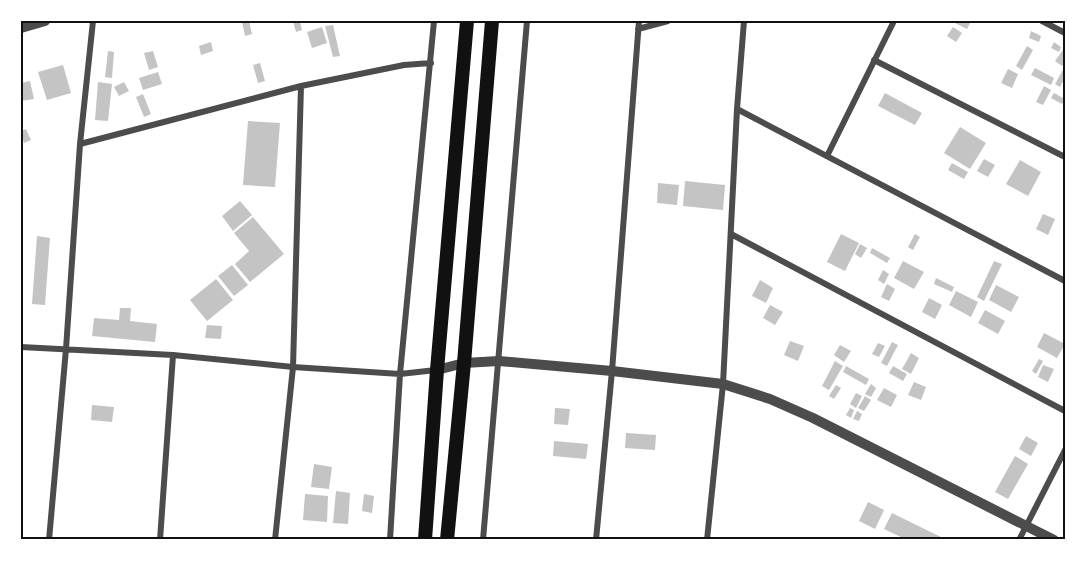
<svg xmlns="http://www.w3.org/2000/svg" width="1086" height="561" viewBox="0 0 1086 561" font-family="Inter,sans-serif">
	<style>
		.building { fill: #c4c4c4 }
		.lines { fill: none; stroke-linecap: round; stroke-linejoin: round }
		.minor { stroke: #4c4c4c; stroke-width: 6 }
		.tertiary { stroke: #4c4c4c; stroke-width: 10 }
		.trunk { stroke: #111; stroke-width: 14 }
		.neatline { fill: none; stroke: #111; stroke-width: 2 }
	</style>
	<rect width="100%" height="100%" fill="#fff"/>
	<path class="building" d="M249 21 252 34 245 36 242 22Z
		M293 21H300L302 30 296 32Z
		M951 21H971L967 29Z
		M333 25 340 56 333 57 325 26Z
		M322 27 327 43 312 48 307 32Z
		M953 27 962 33 956 42 947 36Z
		M1031 31 1041 36 1039 42 1029 38Z
		M211 42 213 51 201 55 199 46Z
		M1054 42 1061 47 1059 52 1051 48Z
		M1027 46 1033 50 1022 70 1016 66Z
		M1065 47V61L1062 66 1055 61Z
		M108 51 114 52 112 78 105 77Z
		M153 51 158 67 149 70 144 53Z
		M260 63 265 81 258 83 253 65Z
		M63 65 71 93 47 100 38 72Z
		M1065 66V78L1060 87 1055 84Z
		M1035 68 1054 78 1051 85 1031 75Z
		M1008 69 1018 74 1012 88 1001 83Z
		M158 72 162 84 143 90 139 78Z
		M30 81 34 99 21 101V83Z
		M98 82 112 84 108 121 95 120Z
		M124 82 129 91 119 96 114 87Z
		M1044 86 1051 90 1043 105 1036 102Z
		M885 93 922 113 915 125 878 106Z
		M1054 93 1065 99 1062 104 1051 98Z
		M143 94 151 114 144 117 136 97Z
		M248 121 280 123 275 187 243 185Z
		M960 127 986 143 970 169 944 153Z
		M26 129 31 140 24 143 21 131Z
		M984 159 995 165 988 177 977 171Z
		M1020 160 1041 172 1028 196 1006 184Z
		M952 163 968 172 964 179 948 170Z
		M685 181 725 185 723 210 683 206Z
		M658 183 679 185 677 205 657 203Z
		M240 201 252 215 233 231 222 216Z
		M1043 214 1055 219 1048 235 1036 229Z
		M253 217 284 254 250 282 235 264 249 251 234 233Z
		M841 234 859 243 845 271 827 262Z
		M915 234 920 237 913 250 908 247Z
		M37 236 50 238 45 305 32 304Z
		M860 244 867 248 861 258 855 254Z
		M872 248 890 258 887 263 870 253Z
		M903 261 924 272 914 289 894 278Z
		M994 261 1002 264 984 301 977 297Z
		M232 265 248 285 234 296 218 276Z
		M883 270 889 274 884 284 878 280Z
		M936 278 954 287 952 292 934 284Z
		M216 279 233 300 207 321 190 300Z
		M760 280 773 288 766 303 752 296Z
		M887 284 895 289 889 301 881 297Z
		M996 285 1019 297 1011 312 989 300Z
		M956 291 978 302 971 317 949 305Z
		M929 298 942 305 935 319 922 312Z
		M770 305 783 312 775 325 763 318Z
		M120 308H131L130 321 157 324 155 342 92 336 94 318 119 320Z
		M985 310 1005 321 998 334 978 323Z
		M207 325 222 326 221 339 205 338Z
		M1044 333 1065 344 1057 358 1037 347Z
		M790 341 804 346 798 361 784 355Z
		M892 342 898 345 887 366 881 363Z
		M878 343 885 346 879 357 872 354Z
		M840 345 851 351 844 362 834 355Z
		M911 353 919 358 911 374 902 369Z
		M1039 359 1043 361 1036 374 1032 371Z
		M835 361 843 366 829 390 822 386Z
		M1043 365 1054 369 1048 382 1038 377Z
		M846 366 869 379 866 385 843 372Z
		M893 366 907 374 903 381 889 373Z
		M914 382 926 387 921 400 908 395Z
		M871 384 876 388 871 397 865 394Z
		M836 385 841 388 834 399 829 396Z
		M884 388 897 395 891 407 877 400Z
		M856 393 862 396 856 408 850 404Z
		M865 396 871 400 864 411 858 408Z
		M92 405 114 407 112 422 91 420Z
		M555 408 570 409 568 425 554 424Z
		M850 408 854 410 851 418 846 415Z
		M857 411 862 414 859 421 853 419Z
		M626 433 656 435 655 450 625 448Z
		M1026 436 1038 443 1031 456 1019 449Z
		M554 441 588 444 586 459 553 456Z
		M1015 456 1028 464 1008 499 995 492Z
		M314 464 332 467 329 489 311 487Z
		M336 491 350 493 348 524 333 523Z
		M305 494 328 496 327 522 303 520Z
		M364 494 374 496 372 513 362 511Z
		M868 502 884 510 875 529 859 521Z
		M892 513 947 540H907L884 529Z"/>
	<g class="lines">
		<path class="minor" d="M1042 21 1065 33
			M638 29 668 21
			M874 60 1065 157
			M737 109 1065 281
			M80 144 301 86 404 65 431 63
			M827 156 894 21
			M731 234 1065 411
			M21 347 173 355 293 367 400 374 436 370
			M49 540 66 349 80 144 93 21
			M160 540 173 355
			M275 540 293 367 301 86
			M390 540 400 374 434 21
			M483 540 527 21
			M596 540 612 371 639 21
			M707 540 723 384 737 109 744 21
			M1019 540 1065 450"/>
		<path class="tertiary" d="M21 28 45 21
			M437 370 464 363 499 361 612 371 723 384 770 399 813 418 1054 540"/>
		<path class="trunk" d="M425 540 437 370 467 21
			M447 540 464 363 492 21"/>
	</g>
	<rect width="1086" height="561" fill="none" stroke="#ffffff" stroke-width="45"/>
	<rect x="22" y="22" width="1042" height="516" class="neatline"/>
</svg>
